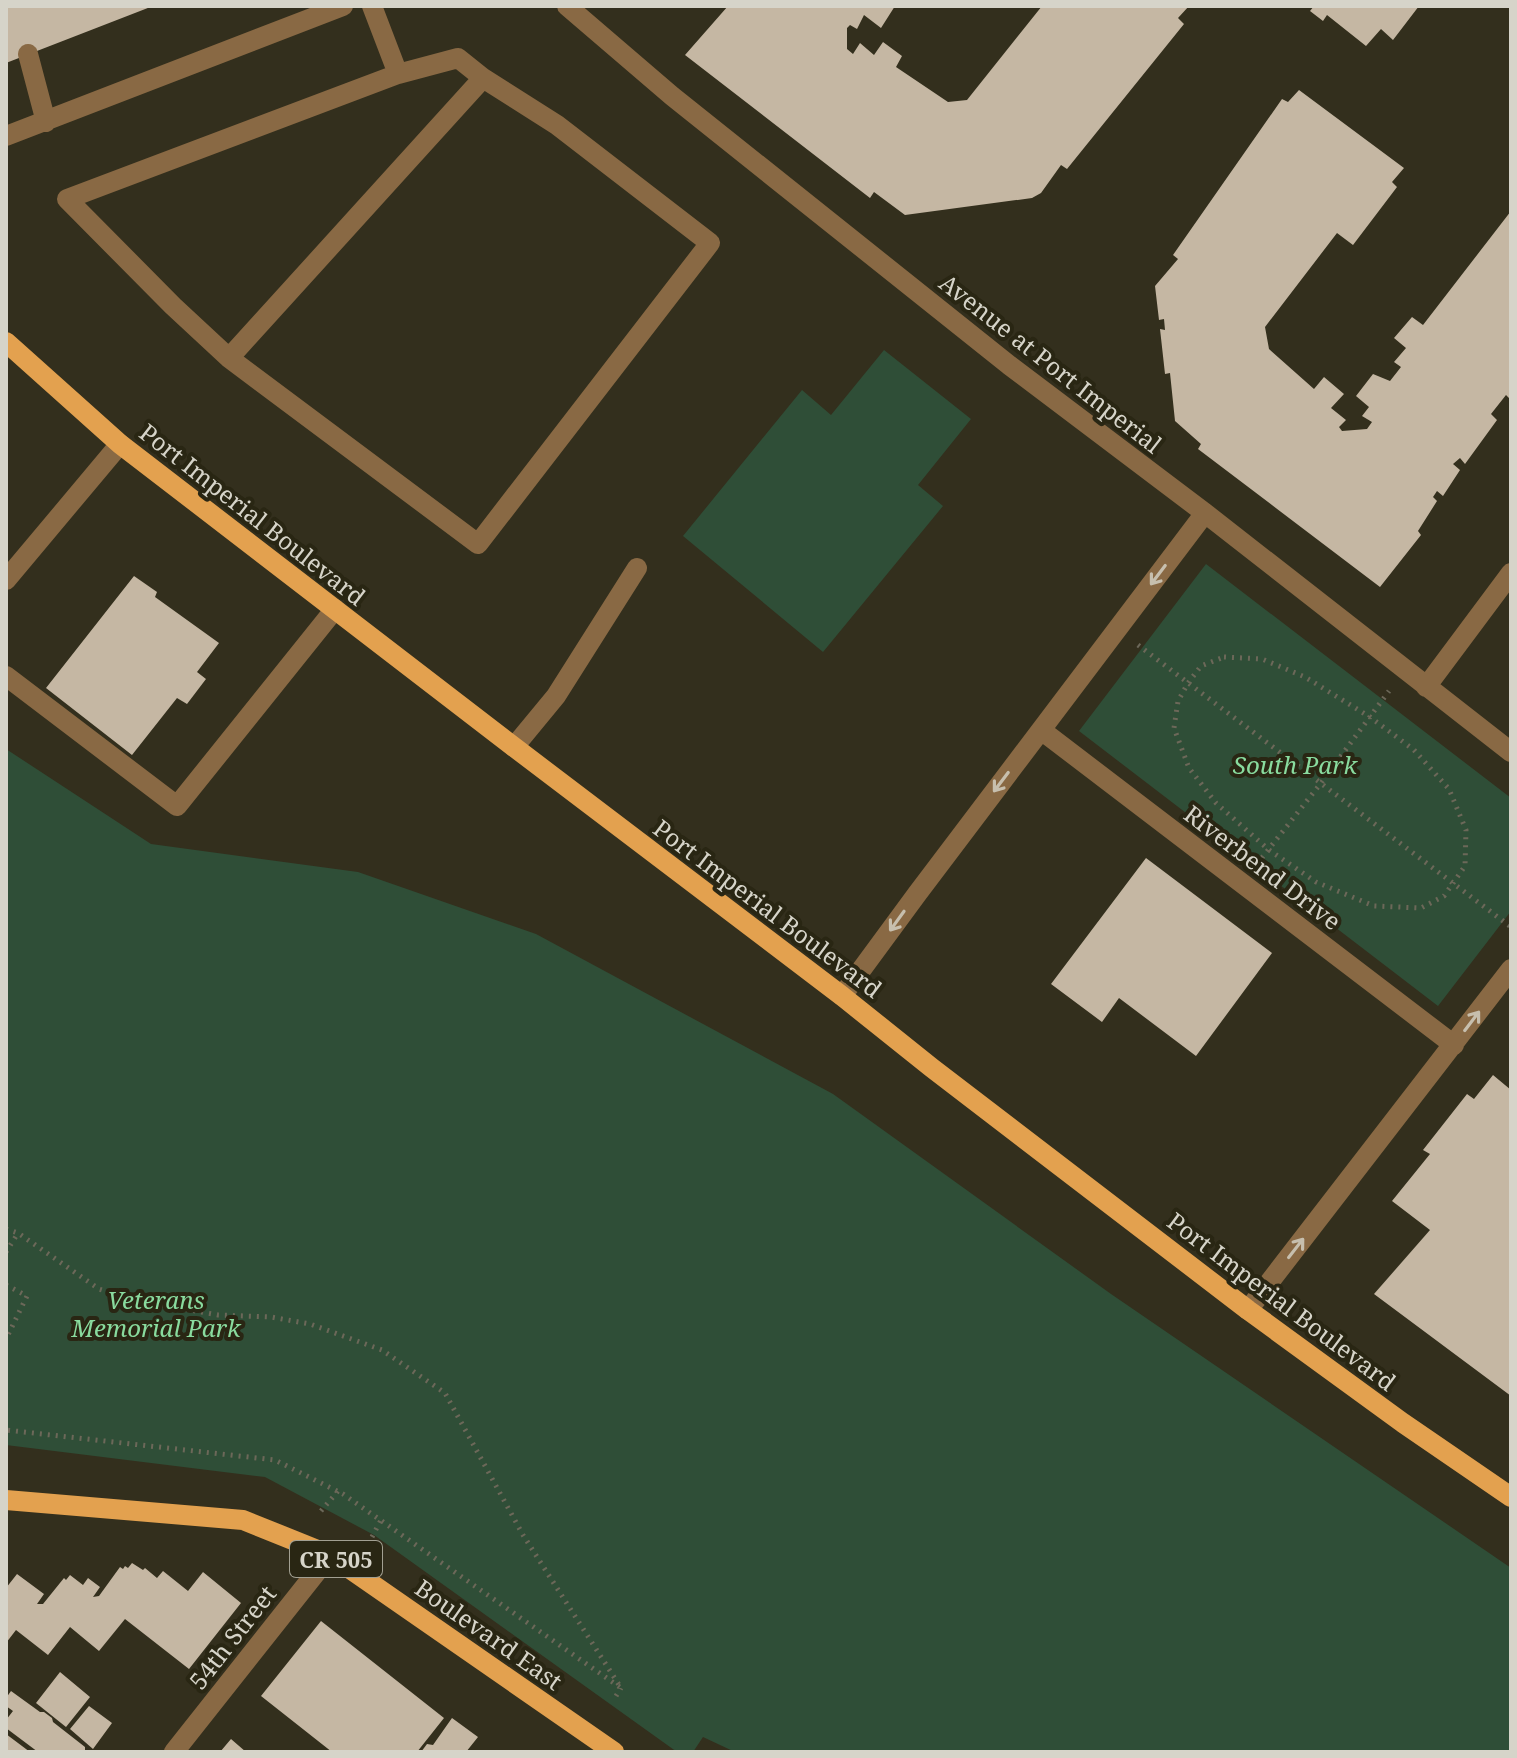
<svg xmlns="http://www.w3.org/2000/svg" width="1517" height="1758" viewBox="0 0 1517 1758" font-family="'Noto Serif',serif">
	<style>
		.green { fill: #2f4e37 }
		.building { fill: #c5b7a3 }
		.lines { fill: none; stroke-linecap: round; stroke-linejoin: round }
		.path { stroke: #6c6859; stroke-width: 5; stroke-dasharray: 2 6; stroke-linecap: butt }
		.minor { stroke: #896944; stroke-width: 20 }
		.major { stroke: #e3a14f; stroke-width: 20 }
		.oneway { stroke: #c7bfae }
		.labels { text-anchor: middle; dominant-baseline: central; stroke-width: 8; stroke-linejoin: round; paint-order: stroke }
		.shield { fill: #292613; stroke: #a2a092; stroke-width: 2 }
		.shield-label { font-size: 22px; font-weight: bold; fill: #d6d4c9 }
		.street-label { font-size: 24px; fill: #d6d4c9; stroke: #292613 }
		.park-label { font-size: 24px; font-style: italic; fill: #89db9e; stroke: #292613 }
	</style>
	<rect width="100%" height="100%" fill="#332f1d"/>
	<path class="green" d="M884 350 971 419 918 485 943 506 823 652 683 536 802 390 831 415Z
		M1206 564 1511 798V911L1438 1006 1079 731Z
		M6 749 151 844 358 872 536 934 833 1094 1111 1294 1511 1568V1752H735L703 1737 693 1752H677L374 1535 265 1477 6 1445Z"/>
	<path class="building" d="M6 6H153L6 63Z
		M728 6H895L881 28 864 15 857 29 850 25 847 28V49L853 54 860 43 874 55 883 42 902 56 896 67 948 102 967 100 1042 6H1189L1178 18 1184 24 1067 169 1061 165 1041 193 1032 198 905 215 874 192 870 198 685 55Z
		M1314 6H1419L1393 40 1381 29 1366 46 1327 15 1323 21 1310 11Z
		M1299 90 1404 168 1392 182 1397 187 1353 245 1337 233 1265 327 1269 349 1314 389 1324 377 1344 394 1331 408 1346 420 1339 427 1342 431 1367 429 1372 422 1362 416 1369 407 1356 396 1373 374 1390 381 1401 367 1394 362 1406 348 1394 338 1412 317 1423 325 1511 211V400L1506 395 1491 414 1497 420 1465 464 1460 458 1453 464 1460 470 1443 496 1437 491 1433 497 1437 501 1418 531 1421 535 1380 587 1198 449 1201 444 1175 421 1170 373 1165 374 1160 329 1165 330 1164 319 1159 320 1155 286 1178 259 1173 255 1282 99 1288 102Z
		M134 576 157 592 155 597 219 643 197 672 206 679 187 704 177 698 132 755 46 688Z
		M1146 858 1272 953 1196 1056 1119 998 1102 1022 1051 984Z
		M1493 1075 1511 1090V1396L1374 1294 1430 1230 1392 1201 1430 1154 1423 1150 1467 1094 1474 1099Z
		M132 1563 143 1570 145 1568 157 1578 163 1571 188 1591 203 1572 241 1603 189 1669 125 1619 99 1651 70 1627 48 1655 16 1630 6 1643V1588L17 1574 44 1594 37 1604H43L64 1578 66 1580 70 1575 83 1585 88 1578 100 1587 93 1597 99 1596 120 1567 123 1569 125 1566 128 1568Z
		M321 1621 444 1718 417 1752H332L261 1696Z
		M60 1672 90 1697 66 1727 36 1703Z
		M11 1691 40 1712H44L52 1718 53 1722 85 1747V1752H38L6 1728V1720L13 1711 6 1706V1698Z
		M89 1706 112 1723 93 1749 70 1729Z
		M452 1718 478 1737 466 1752H421L427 1744 433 1745Z
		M6 1734 30 1752H6Z
		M231 1739 246 1752H220Z"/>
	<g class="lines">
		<path class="path" d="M1138 645 1511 927
			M1224 657 1262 659 1305 677 1370 717 1414 750 1449 789 1466 830 1465 866 1444 896 1421 908 1374 906 1316 882 1269 850 1216 803 1189 768 1174 728 1178 701 1188 683 1201 666Z
			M1257 864 1321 783 1389 691
			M6 1229 18 1233 99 1289 134 1300 218 1315 271 1317 310 1324 382 1350 445 1393 523 1535 621 1688 343 1494 275 1460 6 1430
			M6 1252 18 1233
			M6 1285 27 1296 6 1339
			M321 1511 338 1491
			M372 1537 381 1520
			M616 1696 621 1688"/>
		<path class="minor" d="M372 6 398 74
			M567 6 672 96 1009 365 1205 513 1511 752
			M28 54 46 122
			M458 58 483 78 229 358 173 306 67 199 398 74Z
			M6 136 343 6
			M229 358 478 544 710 243 557 125 483 78
			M6 580 120 444
			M6 676 177 806 335 609
			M1426 687 1511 573
			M1041 730 1454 1045
			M514 747 556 696 637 568
			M842 996 917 894 1205 513
			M1248 1310 1511 969
			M174 1752 330 1555"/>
		<path class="major" d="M6 342 120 444 514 747 842 996 932 1068 1248 1310 1403 1423 1511 1497
			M6 1500 243 1520 330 1555 614 1752"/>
	</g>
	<defs><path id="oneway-shaft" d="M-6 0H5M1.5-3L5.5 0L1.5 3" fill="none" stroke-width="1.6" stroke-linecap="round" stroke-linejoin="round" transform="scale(2)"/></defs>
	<g class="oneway">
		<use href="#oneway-shaft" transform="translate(1158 575) rotate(127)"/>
		<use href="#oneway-shaft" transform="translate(1001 782) rotate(127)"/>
		<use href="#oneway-shaft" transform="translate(897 921) rotate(126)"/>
		<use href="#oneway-shaft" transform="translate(1472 1021) rotate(-53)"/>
		<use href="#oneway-shaft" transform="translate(1296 1248) rotate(-52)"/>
	</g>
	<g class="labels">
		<rect class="shield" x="290" y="1541" width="92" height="36" rx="6"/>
		<g class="shield-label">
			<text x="336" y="1559">CR 505</text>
		</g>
		<g class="street-label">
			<text transform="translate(1051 363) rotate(38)">Avenue at Port Imperial</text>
			<text transform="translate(253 514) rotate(38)">Port Imperial Boulevard</text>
			<text transform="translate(1263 867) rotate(37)">Riverbend Drive</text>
			<text transform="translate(768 908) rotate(37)">Port Imperial Boulevard</text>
			<text transform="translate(1282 1301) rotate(37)">Port Imperial Boulevard</text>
			<text transform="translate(489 1634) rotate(35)">Boulevard East</text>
			<text transform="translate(232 1637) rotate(-52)">54th Street</text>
		</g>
		<g class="park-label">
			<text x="1295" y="764">South Park</text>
			<text x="156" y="1299">Veterans<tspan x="156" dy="28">Memorial Park</tspan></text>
		</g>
	</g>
	<rect width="1517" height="1758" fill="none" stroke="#d6d4c9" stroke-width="16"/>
</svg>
